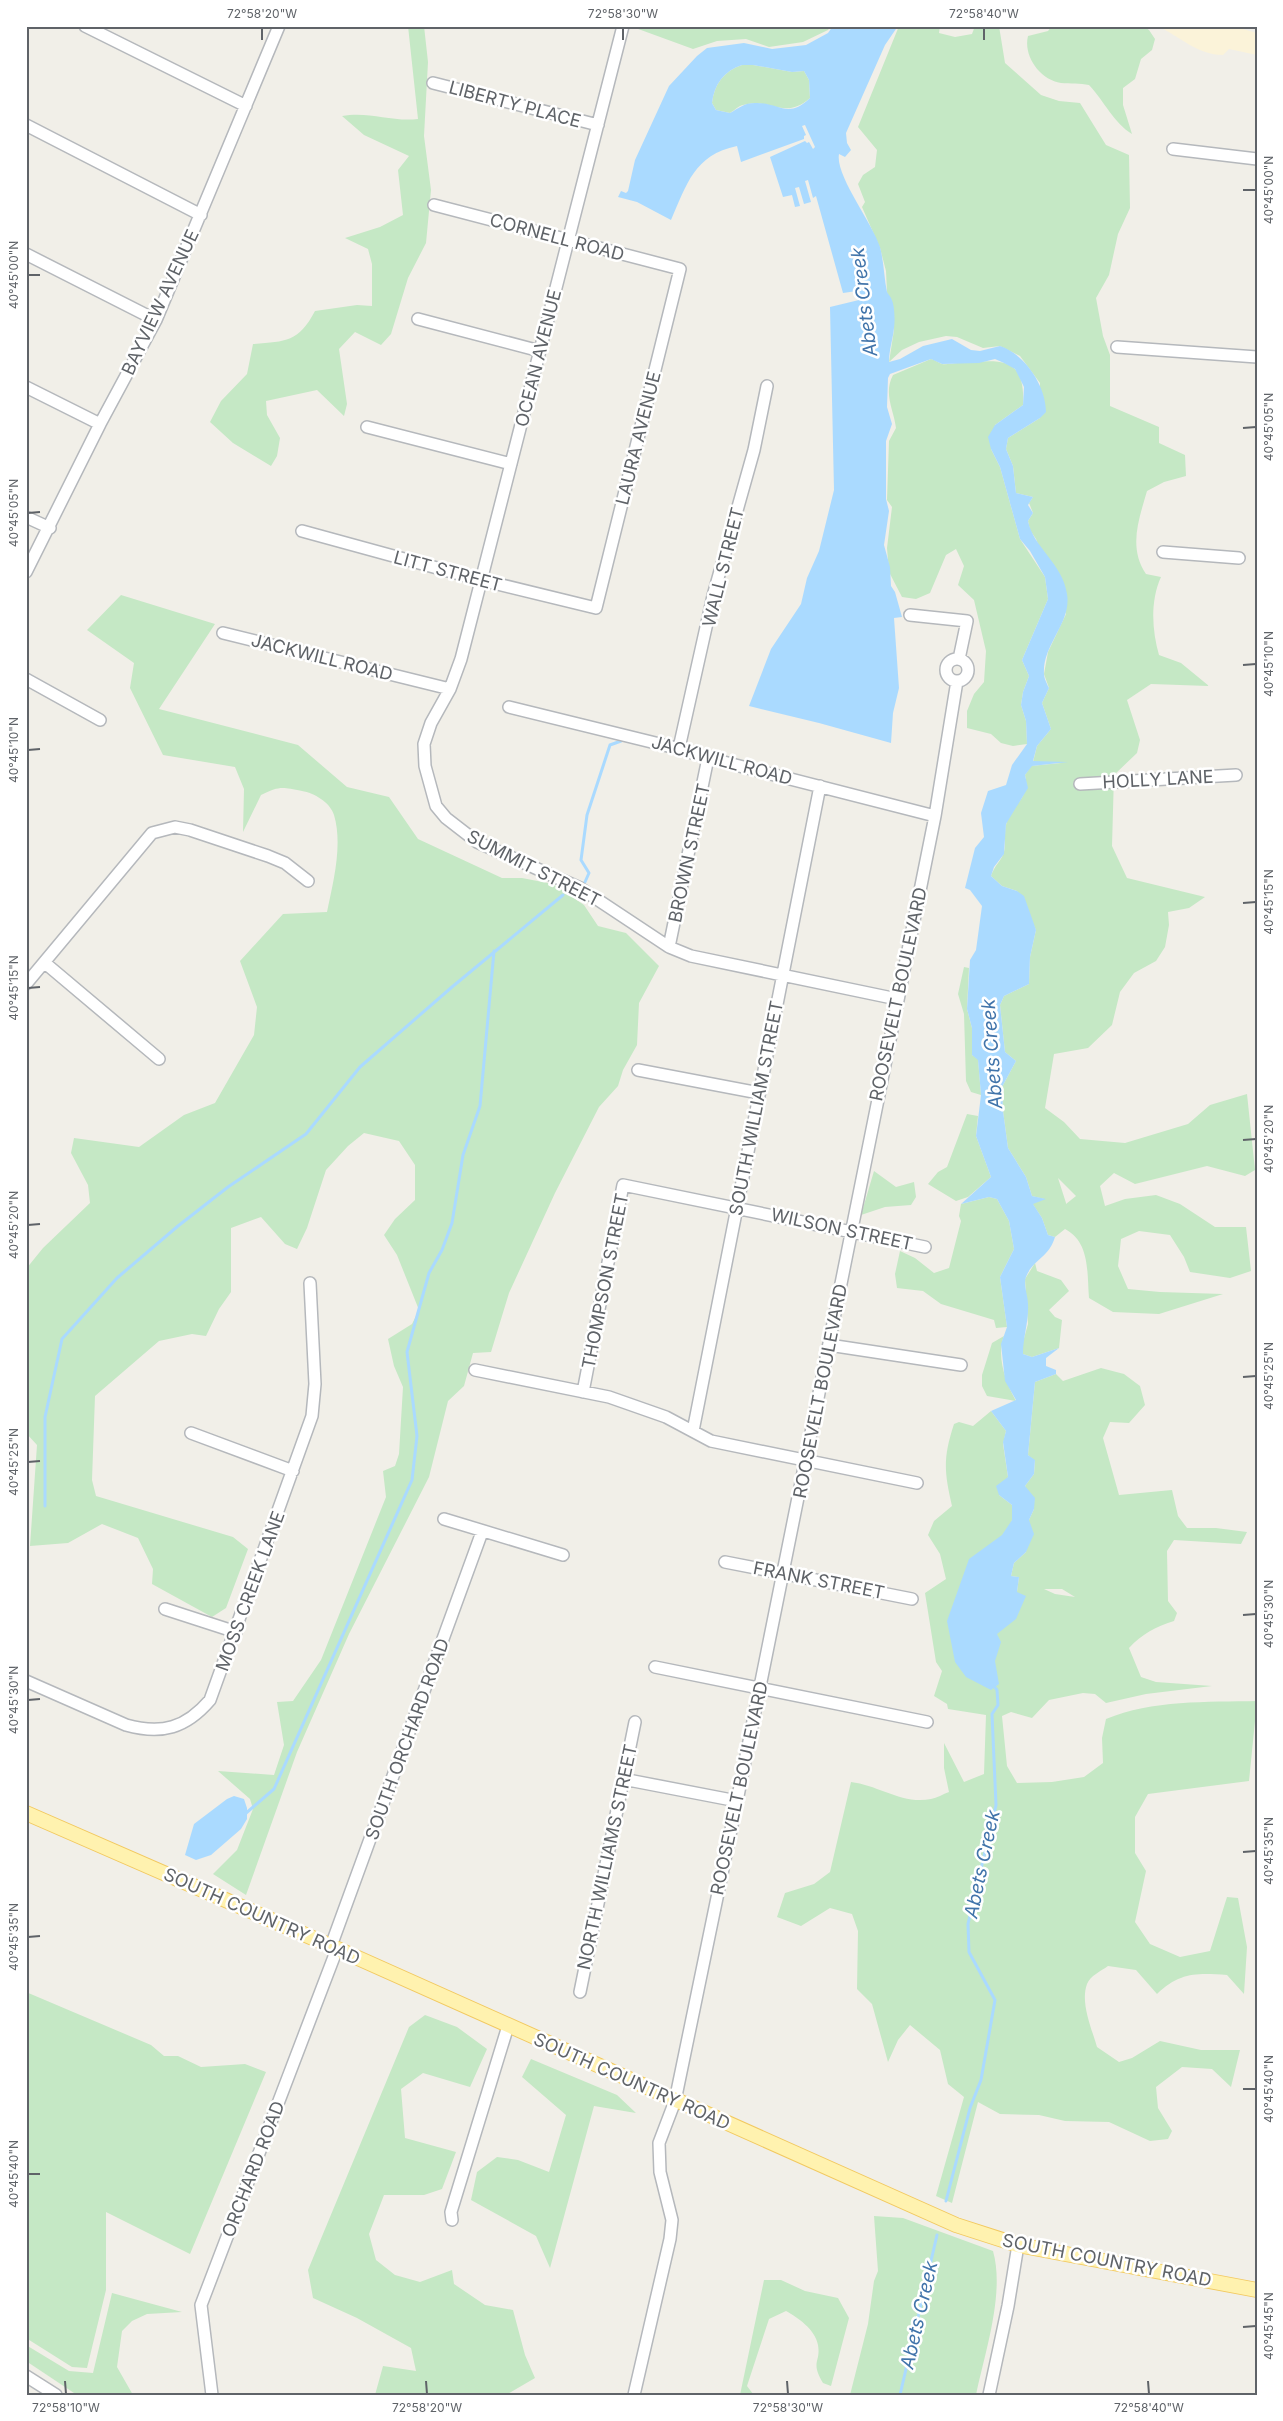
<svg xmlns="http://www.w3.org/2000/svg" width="1283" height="2421" viewBox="0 0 1283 2421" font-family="Inter,sans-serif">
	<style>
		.green { fill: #c5e8c5; fill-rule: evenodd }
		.sand { fill: #fbf3d9 }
		.water { fill: #aadaff; fill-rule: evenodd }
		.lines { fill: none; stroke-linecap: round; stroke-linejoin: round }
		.stream { stroke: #aadaff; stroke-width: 3 }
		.minor-casing { stroke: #b5b8bc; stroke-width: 14 }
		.major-casing { stroke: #f2c960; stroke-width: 16 }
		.minor { stroke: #fff; stroke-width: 11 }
		.major { stroke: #fff2af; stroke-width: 14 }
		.ticks { fill: none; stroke: #5f6368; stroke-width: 2 }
		.labels { text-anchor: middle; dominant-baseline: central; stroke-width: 5; stroke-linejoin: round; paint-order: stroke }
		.street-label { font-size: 18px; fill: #5f6368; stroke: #fff }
		.water-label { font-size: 19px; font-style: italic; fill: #4174aa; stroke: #fff }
		.neatline { fill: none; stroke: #5f6368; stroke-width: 2 }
		.ticks-label { font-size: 12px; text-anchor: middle; fill: #5f6368 }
	</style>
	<rect width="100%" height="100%" fill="#f1efe8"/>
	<path class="green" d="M408 26H424L428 62 424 136 431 190 426 243 408 278 391 334 381 345 355 332 339 349 347 404 344 416 317 390 266 401 267 415 280 438 277 456 271 466 233 443 210 422 221 401 247 374 253 344C286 341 298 343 315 311L357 305 372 306V264L368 249 345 238 380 227 403 215 398 170 409 156 364 135 342 116C369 111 391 122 418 119Z
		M630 26H831L828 30 803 42 769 47 746 39 717 41 693 49Z
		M899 26H940L939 33 955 37 972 34 975 26H999L1005 63 1041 95 1059 101 1080 103 1106 145 1129 155 1130 208 1118 234 1109 275 1096 298 1103 336 1110 355V406L1159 427V443L1185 455 1186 476 1164 482 1147 491C1139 519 1128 547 1146 574L1161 577C1150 601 1152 631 1159 655L1181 663 1209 686 1151 684 1127 700 1140 740 1137 753 1114 775 1112 846 1127 878 1205 897 1189 908 1168 912 1169 925 1165 947 1156 961 1134 973 1120 992 1112 1025 1088 1048 1054 1054 1045 1108 1064 1122 1080 1139 1125 1143 1188 1124 1210 1105 1247 1094 1255 1170 1245 1176 1207 1166 1135 1184 1114 1173 1100 1186 1105 1206 1125 1199 1156 1195 1180 1204 1215 1227H1246L1251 1271 1230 1278 1190 1272 1184 1257 1170 1235 1139 1231 1121 1239 1118 1266 1128 1289 1160 1292 1223 1294 1159 1314 1113 1312 1089 1298C1087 1272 1090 1242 1065 1229L1055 1237 1048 1235 1042 1218 1032 1203 1044 1199 1032 1196 1026 1177 1008 1148 1003 1111 1002 1087 1016 1061 1005 1052 1000 1005 1004 996 1029 984 1030 957 1036 930 1017 891 1002 886 991 876C994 866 1002 860 1004 852 1006 843 1004 833 1006 825 1011 804 1031 799 1025 775L1031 766 1061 763 1033 762 1037 746 1051 729 1042 703 1049 688 1044 674 1048 652 1066 614 1036 539 1030 530 1028 521 1033 513 1029 503 1033 497 1016 493 1013 466 1006 449 1008 438 1040 418V383L1020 356 1000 346 983 348 957 337 946 336 919 342 902 350 889 362 894 330 887 292 886 271 880 248 862 207 865 202 858 184 863 175 875 167 877 150 858 127ZM1058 1178 1076 1196 1066 1204V1203Z
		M1052 26H1143L1149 30 1155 39 1152 50 1141 59 1135 79 1123 88V105L1132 134C1114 123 1104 101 1089 85 1080 83 1071 84 1061 83 1040 80 1023 56 1028 36L1048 31Z
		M742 65H753L792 72 804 71 809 80 810 98C784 121 771 97 743 105 738 106 735 110 730 113L716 110 712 103C714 84 724 71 742 65Z
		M931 359C935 360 939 363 942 364 946 365 953 363 958 363 997 361 1026 353 1023 405L995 425 991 449 1000 467 1020 539 1045 577 1048 599 1022 660 1029 676 1023 692 1021 705 1026 721 1027 744 1013 746 1001 743 991 734 967 728V711L974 694 984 682 986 651 974 600 958 585 964 566 956 549 946 555 930 593 916 599 902 597 889 572 887 548 892 507 887 500 889 441 896 428C894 410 883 394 893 375Z
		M121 595 215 624 159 709 298 745 347 787 389 797 418 839 502 878H522L553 884 584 905 598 926 626 933 659 966 639 1003 637 1045 623 1070 618 1086 599 1107 555 1193 509 1293 491 1352 473 1353 464 1386 448 1401 429 1477 349 1634 297 1752 246 1895 213 1874 237 1850 253 1809 250 1799 218 1771 274 1775 284 1745 277 1702 293 1701 321 1660 386 1497 383 1471 395 1466 399 1454 403 1387 394 1366 388 1339 412 1324 419 1310 397 1255 384 1235 395 1219 415 1200V1165L399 1141 364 1133 348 1146 326 1170 307 1228 297 1249 285 1244 261 1217 231 1228V1292L219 1309 206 1336 192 1334 159 1341 95 1396 92 1480 96 1496 233 1537 248 1549 226 1608 212 1617 152 1584 153 1569 138 1538 102 1524 68 1543 30 1546 37 1445 26 1433V1269L43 1248 90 1203 88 1185 71 1153 74 1138 139 1147 184 1115 215 1103 254 1035 257 1007 240 961 283 914 327 912C333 883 343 845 334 815 330 802 314 793 302 791 281 787 280 786 261 795L243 832 244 789 235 767 163 755 130 688 134 663 87 630Z
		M964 967 969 968 967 1009 972 1028V1055L978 1059 981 1095 971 1092 966 1081 964 1014 958 994Z
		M967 1114 978 1116 976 1136 991 1177 968 1197 956 1201 928 1184 938 1172 947 1167Z
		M874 1171 896 1187 914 1182 916 1197 911 1205 885 1207 861 1215Z
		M989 1197 997 1199 1009 1221 1014 1249 1000 1277 1007 1327 996 1328 994 1320 941 1304 923 1291 897 1288 895 1274 900 1251 915 1258 934 1273 949 1268 961 1221 959 1216 961 1204Z
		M1035 1263 1037 1271 1061 1280 1069 1291 1049 1310 1055 1317 1062 1320 1059 1348 1032 1357 1023 1354V1342L1028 1324 1025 1279Z
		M1004 1336C996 1357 1006 1383 1016 1401L987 1396 982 1386V1375L992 1343Z
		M1101 1368 1124 1374 1140 1386 1145 1405 1129 1423 1110 1422 1103 1438 1119 1495 1172 1490 1178 1516 1187 1528H1216L1247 1532 1241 1544 1174 1540 1167 1551 1168 1601 1177 1613 1174 1621C1155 1627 1142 1634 1129 1648L1141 1677 1156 1682 1212 1686 1146 1694 1106 1703 1095 1694 1083 1693 1049 1700 1032 1718 1011 1712 1002 1716 1007 1766 1017 1783 1052 1782 1084 1777 1103 1763 1102 1738 1106 1719C1152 1700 1207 1702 1257 1701L1249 1781 1148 1794 1135 1817V1853L1146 1871 1135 1922 1150 1944 1180 1957 1210 1951 1227 1897 1238 1898 1247 1947 1244 1994 1227 1975C1197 1973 1180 1972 1157 1994L1136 1970 1108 1966C1101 1971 1090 1976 1087 1984 1080 2003 1092 2029 1097 2047L1119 2062 1132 2058 1160 2041 1201 2050H1240L1231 2087 1212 2069 1182 2067 1156 2087 1158 2108 1172 2131 1168 2139 1150 2141 1109 2122 1065 2121 1039 2115 1000 2114 978 2102 952 2203 936 2196 964 2097 948 2084 940 2050 910 2025 898 2040 888 2062 872 2004 857 1989 858 1931 852 1914 830 1908 801 1926 777 1917 785 1893 814 1884 830 1872 851 1782C878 1785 903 1805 931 1799 937 1798 943 1794 949 1792L944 1768V1743L964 1782 984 1774 986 1715 948 1709 947 1704 934 1696 942 1671 936 1662 925 1593 946 1579 940 1554 928 1535 934 1521 952 1506C944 1471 943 1458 954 1424L959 1422 973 1426 991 1411 1006 1431 1003 1444 1008 1477 999 1495 1012 1505V1520L998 1571 1017 1592 1019 1577 1011 1576 1014 1563 1026 1552 1029 1520 1034 1509 1025 1486 1034 1474 1035 1461 1028 1455 1035 1382 1056 1374 1063 1381ZM1044 1589H1062L1075 1597 1055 1594Z
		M26 1992 151 2045 164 2056H178L201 2067 245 2064 266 2072 190 2254 106 2212V2290L87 2368 72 2367 26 2338Z
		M425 2015 457 2027 487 2049 470 2087 423 2073 401 2089 405 2138 456 2152 442 2189 424 2195H384L369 2234 376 2260 395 2275 420 2282 452 2270 454 2284 485 2305 513 2310 525 2355 535 2378 506 2395H375L383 2366 416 2371 411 2348 357 2318 313 2298 308 2270 409 2027Z
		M531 2059 617 2095 636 2113 594 2106 550 2268 536 2236 471 2200 477 2172 497 2157 518 2160 549 2172 566 2115 522 2077Z
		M874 2216 903 2218 993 2251C1005 2293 985 2352 976 2395H850L868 2324 874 2281 878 2271Z
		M764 2280H781L805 2291 838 2298 849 2318 831 2386 823 2383C810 2361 821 2363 818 2345 815 2329 798 2318 786 2311L769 2319 747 2386 753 2394 758 2395H740Z
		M112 2293 182 2312 147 2314 132 2321 122 2331 117 2367 133 2395H77L26 2361V2345L69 2371 93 2373Z"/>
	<path class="sand" d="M1158 26H1232L1257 33V55L1229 49 1223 55C1198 55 1180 37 1158 26Z"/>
	<path class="water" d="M833 26H898L885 45 846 133 847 143 851 150 845 157 839 154C835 175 872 222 880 247 884 262 884 278 887 292 888 294 890 296 891 298 895 305 895 321 894 328 893 339 889 350 889 362L900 359 923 346 952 339 971 350 980 351 1000 346C1025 354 1046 386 1046 412L1040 418 1008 438 1006 449 1013 466 1016 493 1033 497 1028 505 1033 513 1028 521C1033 547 1063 564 1067 594 1072 623 1042 645 1044 674 1044 678 1047 684 1049 688L1042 703 1051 729 1037 746 1033 761 1068 762 1032 766 1025 775 1028 788 1006 824 1004 854 994 867 991 876 1002 886 1017 891 1024 896 1034 924 1036 930 1030 957 1029 984 1004 996 1000 1005 1005 1052 1016 1061 1002 1087 1003 1111 1008 1148 1026 1177 1032 1196 1046 1199 1033 1204 1042 1218 1048 1235 1055 1237C1049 1258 1033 1259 1026 1277 1023 1284 1028 1296 1028 1304 1029 1321 1023 1337 1023 1354L1032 1357 1059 1348 1046 1358V1366L1056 1370V1374L1035 1382 1028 1455 1035 1460 1034 1474 1025 1486 1035 1498 1034 1509 1029 1520 1034 1534 1026 1552 1014 1563 1011 1576 1019 1577 1017 1592 1026 1596 1016 1619 997 1634 1001 1642 995 1661 999 1684 991 1690 966 1677 955 1662 947 1621 969 1559 1002 1535 1012 1520V1505L999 1495 996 1486 1008 1477 1003 1442 1006 1431 991 1411 1016 1400 1005 1381 1001 1344 1007 1327 1000 1277 1014 1249 1009 1221 997 1199 989 1197 961 1204 991 1177 976 1136 981 1095 978 1060 972 1055V1028L967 1009 970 960 976 950 982 906 970 890 965 888 975 848 984 837 981 813 988 791 1006 785 1012 765 1027 744 1026 721 1021 705 1023 692 1029 676 1022 660 1048 599 1045 577 1030 551 1020 539 1000 467 991 449 988 437 995 425 1023 405 1024 387 1015 369 1004 363 995 359 979 363 942 364 931 359 890 374 888 378 887 407 892 424 886 441V499L889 511 884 545 890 567 891 586 895 592 902 617 894 618 899 688 893 713 891 743 819 723 749 706 771 649 801 604 807 578 819 551 834 490 830 307 859 300 857 291 843 293 816 196 813 198 808 180 805 181 811 202 804 204 799 187 795 188 800 206 795 207 792 195 783 197 770 157 805 141 807 143 809 142 813 149 815 147 805 125 802 126 806 135 804 136V139L741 162 737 146C694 155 687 184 671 220L637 202 618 197 621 191 626 193 628 191 635 160 669 86 697 56 707 48 744 43 772 49 806 45 828 33ZM742 65H753L792 72 804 71 809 80 810 98C787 120 780 102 755 103 744 103 739 108 730 113L716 110 712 103C714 84 724 71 742 65Z
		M234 1796 244 1799 247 1808V1819L241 1829 211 1855 196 1860 185 1855 194 1824 227 1799Z"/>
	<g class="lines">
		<path class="stream" d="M585 882 589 873 581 860 587 815 610 745 621 741
			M45 1506V1417L62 1339 117 1278 178 1226 228 1187 306 1134 360 1067 452 987 563 895
			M245 1814 274 1789 412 1480 417 1436 407 1352 429 1273 442 1250 452 1223 463 1155 480 1106 494 951
			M946 2201 970 2108 981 2080 995 2000 969 1952 968 1924 996 1805 992 1714 998 1705 997 1690 992 1684
			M900 2395 937 2235"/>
		<defs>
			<path id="minor" d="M85 26 246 106
				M623 26 461 659 450 689 431 723 424 744 425 766 436 806 446 818 477 842 580 888 669 947 691 956 897 999
				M433 83 598 125
				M26 125 201 215
				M1173 149 1257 159
				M26 254 156 320
				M418 319 540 351
				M1117 347 1257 357
				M26 387 100 424
				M367 427 511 464
				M26 517 50 528
				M302 531 481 580 596 608 680 269 434 205
				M1163 552 1239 558
				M26 572 100 424 156 320 279 26
				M910 615 967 621 959 659
				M223 633 450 689
				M946 670a11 11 0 1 1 22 0a11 11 0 1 1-22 0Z
				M26 679 100 720
				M509 707 680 749 708 758 935 816
				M679 748 713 596 754 450 767 386
				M1080 784 1236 775
				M669 947 708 758
				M45 963 159 1059
				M26 984 152 833 175 827 190 830 268 856 285 863 308 881
				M638 1070 759 1093
				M829 1345 961 1365
				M475 1370 609 1397 666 1417 711 1441 917 1483
				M583 1392 623 1185 925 1247
				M693 1431 820 786
				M191 1433 293 1471
				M444 1519 563 1555
				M725 1562 912 1599
				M165 1609 236 1632
				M655 1667 927 1722
				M26 1681 126 1725C162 1735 186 1728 210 1700L312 1416 315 1384 310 1283
				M623 1779 737 1801
				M331 1946 482 1532
				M580 1992 635 1722
				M452 2220 451 2212 508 2026
				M26 2376 56 2395
				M212 2395 201 2305 337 1949
				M634 2395 670 2239 672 2220 660 2172 659 2143 675 2101 737 1801 935 816 957 681
				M989 2395 1008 2306 1018 2245"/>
			<path id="major" d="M26 1813 331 1946 956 2225 1018 2245 1257 2290"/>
		</defs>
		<use href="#minor" class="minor-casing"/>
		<use href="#major" class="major-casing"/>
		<use href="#minor" class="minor"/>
		<use href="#major" class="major"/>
	</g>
	<path class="ticks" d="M262 28V40M623 28V40M984 28V40M1243 190H1256M28 275H40M1243 428 1256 427M28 513 40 512M1243 665 1256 664M28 750 40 749M1243 903 1256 902M28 988 40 987M1243 1140 1256 1139M28 1225 40 1224M1243 1377 1256 1376M28 1462 40 1461M1243 1615 1256 1614M28 1700 40 1699M1243 1852 1256 1851M28 1937 40 1936M1243 2089H1256M28 2174H40M1243 2327 1256 2326M65 2381 66 2394M426 2381 427 2394M787 2381 788 2394M1148 2381 1149 2394"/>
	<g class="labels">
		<g class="street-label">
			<text transform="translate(515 104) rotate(15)">LIBERTY PLACE</text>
			<text transform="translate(557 237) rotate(15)">CORNELL ROAD</text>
			<text transform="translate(160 302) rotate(-65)">BAYVIEW AVENUE</text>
			<text transform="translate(538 358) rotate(-76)">OCEAN AVENUE</text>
			<text transform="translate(638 438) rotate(-76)">LAURA AVENUE</text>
			<text transform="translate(723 567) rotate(-76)">WALL STREET</text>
			<text transform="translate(448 571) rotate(15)">LITT STREET</text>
			<text transform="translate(322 657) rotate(14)">JACKWILL ROAD</text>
			<text transform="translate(722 760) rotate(15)">JACKWILL ROAD</text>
			<text transform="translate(1158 779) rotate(-3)">HOLLY LANE</text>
			<text transform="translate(689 853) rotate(-78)">BROWN STREET</text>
			<text transform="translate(534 868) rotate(27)">SUMMIT STREET</text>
			<text transform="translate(898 994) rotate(-78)">ROOSEVELT BOULEVARD</text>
			<text transform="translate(756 1108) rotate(-79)">SOUTH WILLIAM STREET</text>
			<text transform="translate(842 1229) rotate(12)">WILSON STREET</text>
			<text transform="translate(605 1281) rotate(-79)">THOMPSON STREET</text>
			<text transform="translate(820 1391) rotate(-79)">ROOSEVELT BOULEVARD</text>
			<text transform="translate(819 1580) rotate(11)">FRANK STREET</text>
			<text transform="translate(250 1591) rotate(-70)">MOSS CREEK LANE</text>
			<text transform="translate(407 1739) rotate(-70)">SOUTH ORCHARD ROAD</text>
			<text transform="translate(739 1788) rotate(-78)">ROOSEVELT BOULEVARD</text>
			<text transform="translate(607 1857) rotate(-78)">NORTH WILLIAMS STREET</text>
			<text transform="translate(262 1916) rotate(24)">SOUTH COUNTRY ROAD</text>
			<text transform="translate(632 2081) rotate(24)">SOUTH COUNTRY ROAD</text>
			<text transform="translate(253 2169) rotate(-69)">ORCHARD ROAD</text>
			<text transform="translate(1107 2260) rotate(11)">SOUTH COUNTRY ROAD</text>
		</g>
		<g class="water-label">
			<text transform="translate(864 302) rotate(-97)">Abets Creek</text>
			<text transform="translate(992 1054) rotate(-94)">Abets Creek</text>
			<text transform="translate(982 1864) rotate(-78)">Abets Creek</text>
			<text transform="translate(919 2315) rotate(-77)">Abets Creek</text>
		</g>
	</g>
	<rect width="1283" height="2421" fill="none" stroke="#ffffff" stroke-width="55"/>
	<rect x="28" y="28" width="1228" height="2366" class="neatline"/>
	<g class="ticks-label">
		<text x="262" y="18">72°58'20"W</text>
		<text x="623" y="18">72°58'30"W</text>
		<text x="984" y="18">72°58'40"W</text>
		<text transform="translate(1269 190) rotate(-90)" y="4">40°45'00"N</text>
		<text transform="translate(14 275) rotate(-90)" y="4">40°45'00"N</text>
		<text transform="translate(1269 427) rotate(-90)" y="4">40°45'05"N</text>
		<text transform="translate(14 513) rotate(-90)" y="4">40°45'05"N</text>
		<text transform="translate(1269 664) rotate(-90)" y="4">40°45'10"N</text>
		<text transform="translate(14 750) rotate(-90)" y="4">40°45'10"N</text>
		<text transform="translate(1269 902) rotate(-90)" y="4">40°45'15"N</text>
		<text transform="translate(14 988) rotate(-90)" y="4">40°45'15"N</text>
		<text transform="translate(1269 1139) rotate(-90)" y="4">40°45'20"N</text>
		<text transform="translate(14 1225) rotate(-90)" y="4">40°45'20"N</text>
		<text transform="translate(1269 1376) rotate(-90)" y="4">40°45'25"N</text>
		<text transform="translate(14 1462) rotate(-90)" y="4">40°45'25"N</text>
		<text transform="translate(1269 1614) rotate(-90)" y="4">40°45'30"N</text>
		<text transform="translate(14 1700) rotate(-90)" y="4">40°45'30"N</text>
		<text transform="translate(1269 1851) rotate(-90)" y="4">40°45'35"N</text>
		<text transform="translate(14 1937) rotate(-90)" y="4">40°45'35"N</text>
		<text transform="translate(1269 2089) rotate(-90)" y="4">40°45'40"N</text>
		<text transform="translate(14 2174) rotate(-90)" y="4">40°45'40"N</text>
		<text transform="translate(1269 2326) rotate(-90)" y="4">40°45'45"N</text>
		<text x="66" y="2412">72°58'10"W</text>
		<text x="427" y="2412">72°58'20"W</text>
		<text x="788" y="2412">72°58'30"W</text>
		<text x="1149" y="2412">72°58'40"W</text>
	</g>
</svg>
